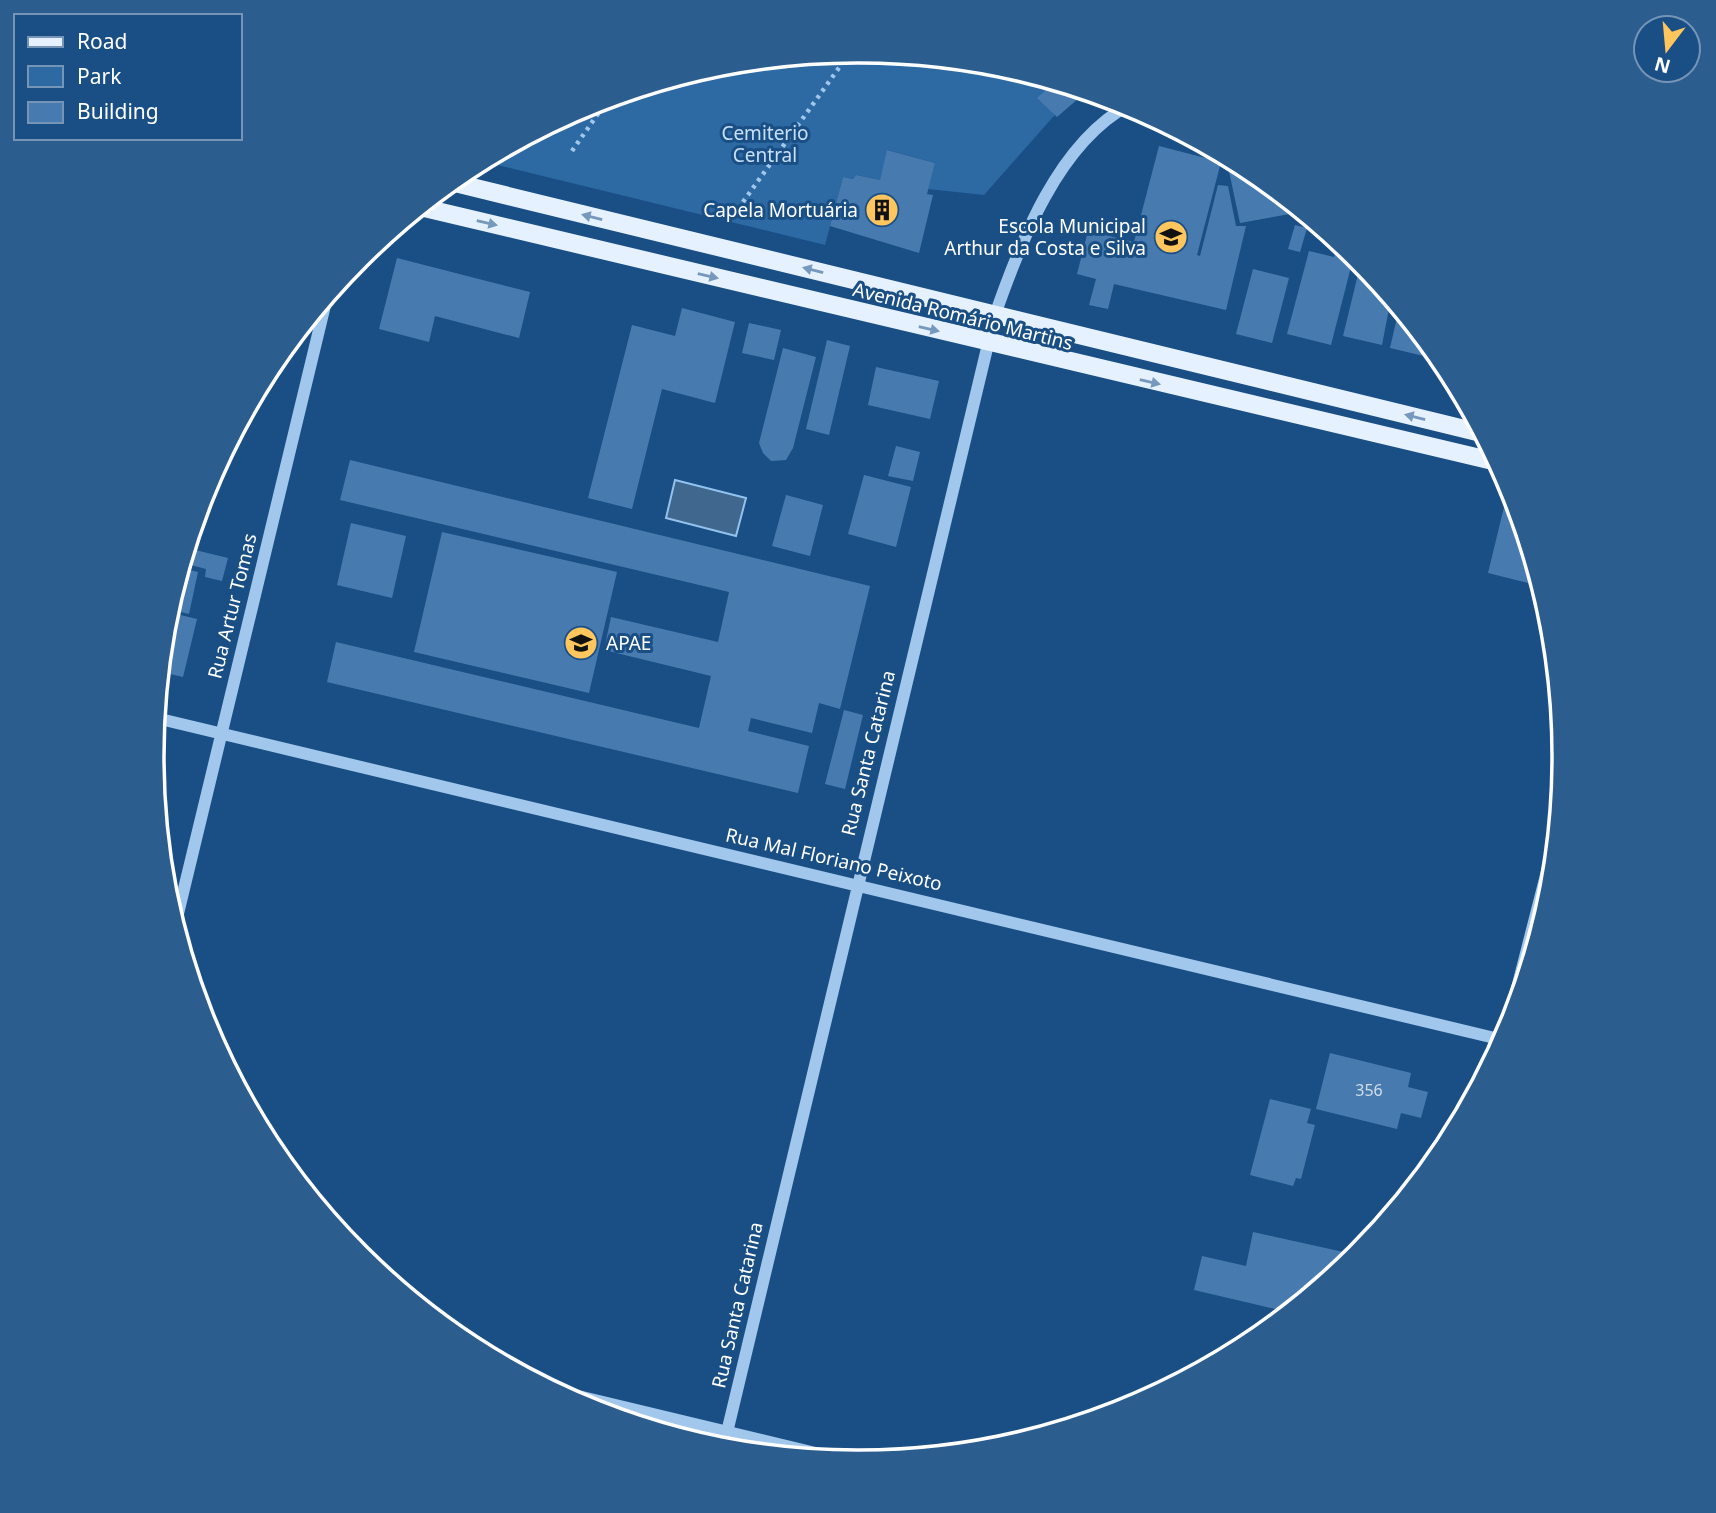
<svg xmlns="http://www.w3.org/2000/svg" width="1716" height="1513" viewBox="0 0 1716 1513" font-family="'Noto Sans',sans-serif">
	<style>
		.green { fill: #2d69a3 }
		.water { fill: #40678e; stroke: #93c2ee; stroke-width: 2 }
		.building { fill: #477bb0 }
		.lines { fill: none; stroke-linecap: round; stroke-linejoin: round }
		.path { stroke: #a1c7ec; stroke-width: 4.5; stroke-dasharray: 3.5 5; stroke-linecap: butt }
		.minor { stroke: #a1c7ec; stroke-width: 12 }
		.major { stroke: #e5f1ff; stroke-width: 18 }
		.oneway { fill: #7598bc }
		.labels { text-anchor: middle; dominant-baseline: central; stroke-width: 6; stroke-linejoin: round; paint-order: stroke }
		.number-label { font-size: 16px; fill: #d1deeb }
		.park-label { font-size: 19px; fill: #c6e0f9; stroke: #1a4f85 }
		.poi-label { font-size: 19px; fill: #fff; stroke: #1a4f85; text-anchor: end }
		.street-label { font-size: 19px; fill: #fff; stroke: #1a4f85 }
		.rim { fill: none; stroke: #fff; stroke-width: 3.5 }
	</style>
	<rect width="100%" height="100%" fill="#1a4f85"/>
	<path class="green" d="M858 51 996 64 1084 91 1053 117 984 195 928 189 935 163 888 150 880 180 856 175 853 179 843 177 825 245 481 161 588 104 721 64Z"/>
	<path class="water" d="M675 480 746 498 736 536 666 518Z"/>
	<path class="building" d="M1055 82 1086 92 1057 117 1037 98Z
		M1159 146 1221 162 1197 255 1200 256 1218 185 1228 186 1236 226H1246L1226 310 1114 284 1108 309 1089 305 1096 279 1077 274 1088 231 1134 242Z
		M887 150 935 163 927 194 933 195 919 253 830 226 843 177 853 179 856 175 880 180Z
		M1226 157 1250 170 1301 212 1240 223Z
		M1295 225 1307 228 1300 252 1288 249Z
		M1338 242 1354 255 1331 345 1287 334 1309 251 1334 257Z
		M397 258 530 292 519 338 435 316 429 342 379 329Z
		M1361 262 1391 298 1382 345 1343 336Z
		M1253 269 1289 278 1272 343 1236 334Z
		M682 308 735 322 715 403 662 389 632 509 588 498 632 325 675 336Z
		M1399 309 1431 347 1428 357 1390 348Z
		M749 323 781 330 774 360 742 353Z
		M827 340 850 346 829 435 806 429Z
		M783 348 816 357 793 448 786 460 771 461 763 453 759 443Z
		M876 367 939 381 930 419 868 405Z
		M232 438 228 462 220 461 222 457Z
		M896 446 920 452 913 481 888 476Z
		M350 460 870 586 840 709 819 703 812 733 751 718 748 731 809 746 798 793 327 682 336 642 699 728 711 676 604 650 611 617 718 642 729 592 340 500Z
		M864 475 911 487 896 547 848 534Z
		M786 495 823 505 810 556 772 546Z
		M1505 503 1516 505 1540 586 1488 573Z
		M351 523 406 536 392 598 337 585Z
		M442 532 617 572 589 693 414 652Z
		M187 548 228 558 222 581 205 577 206 569 183 563Z
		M181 568 198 572 189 614 169 609Z
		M168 612 197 619 183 677 161 672Z
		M844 710 863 715 845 789 825 784Z
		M1330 1053 1411 1073 1408 1087 1428 1092 1421 1118 1401 1113 1397 1129 1316 1109Z
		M1270 1099 1311 1109 1307 1123 1315 1125 1301 1179 1296 1178 1293 1186 1250 1175Z
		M1253 1232 1357 1255 1288 1312 1194 1290 1202 1256 1246 1266Z"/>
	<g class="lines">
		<path class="path" d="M572 151 609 98
			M743 202 851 51"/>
		<path class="minor" d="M1101 96 1117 111
			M156 718 1503 1040
			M175 926 327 297
			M1505 1035 1556 836
			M553 1390 853 1462
			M723 1449 995 315C1020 243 1058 143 1129 105"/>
		<path class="major" d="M451 182 1481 433
			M420 207 1497 462"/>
	</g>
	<defs><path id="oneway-solid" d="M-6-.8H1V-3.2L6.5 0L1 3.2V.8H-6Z" transform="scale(1.75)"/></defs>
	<g class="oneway">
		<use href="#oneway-solid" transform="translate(592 217) rotate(-166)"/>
		<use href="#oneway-solid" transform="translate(487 223) rotate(13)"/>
		<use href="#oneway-solid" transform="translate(813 270) rotate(-166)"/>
		<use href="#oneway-solid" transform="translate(708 276) rotate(13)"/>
		<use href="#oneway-solid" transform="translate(929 329) rotate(13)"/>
		<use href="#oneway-solid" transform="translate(1150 382) rotate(13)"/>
		<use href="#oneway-solid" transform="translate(1415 417) rotate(-166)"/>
	</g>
	<defs>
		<symbol id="building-disc" viewBox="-11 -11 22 22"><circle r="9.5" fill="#fec65d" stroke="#1a4f85"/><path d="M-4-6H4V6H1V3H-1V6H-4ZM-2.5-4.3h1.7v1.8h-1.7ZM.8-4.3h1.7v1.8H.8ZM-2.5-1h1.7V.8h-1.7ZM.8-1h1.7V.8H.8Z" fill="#111"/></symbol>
		<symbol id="school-disc" viewBox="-11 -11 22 22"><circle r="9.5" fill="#fec65d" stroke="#1a4f85"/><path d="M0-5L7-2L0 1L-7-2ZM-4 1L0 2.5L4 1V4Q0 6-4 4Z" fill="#111"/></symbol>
	</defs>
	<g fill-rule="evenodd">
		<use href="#building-disc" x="863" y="191" width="38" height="38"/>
		<use href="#school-disc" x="1152" y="218" width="38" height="38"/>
		<use href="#school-disc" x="562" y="624" width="38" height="38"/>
	</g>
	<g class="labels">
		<g class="number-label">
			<text x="1369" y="1090">356</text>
		</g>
		<g class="park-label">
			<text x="765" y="133">Cemiterio<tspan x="765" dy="22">Central</tspan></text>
		</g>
		<g class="poi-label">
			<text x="858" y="210">Capela Mortuária</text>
			<text x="1146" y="226">Escola Municipal<tspan x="1146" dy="22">Arthur da Costa e Silva</tspan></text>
			<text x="606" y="643" text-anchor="start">APAE</text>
		</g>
		<g class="street-label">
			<text transform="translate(963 316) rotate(14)">Avenida Romário Martins</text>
			<text transform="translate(232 606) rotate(-76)">Rua Artur Tomas</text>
			<text transform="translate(868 753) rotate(-76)">Rua Santa Catarina</text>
			<text transform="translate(834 859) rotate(13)">Rua Mal Floriano Peixoto</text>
			<text transform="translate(737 1305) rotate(-77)">Rua Santa Catarina</text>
		</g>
	</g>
	<path d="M0 0H1716V1513H0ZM857 63H859A693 693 0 0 1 1552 756V757A693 693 0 0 1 859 1450H857A693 693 0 0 1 164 757V756A693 693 0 0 1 857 63Z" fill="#2c5d8f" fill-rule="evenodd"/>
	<path class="rim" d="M857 63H859A693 693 0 0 1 1552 756V757A693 693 0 0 1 859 1450H857A693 693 0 0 1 164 757V756A693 693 0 0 1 857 63Z"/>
	<rect x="14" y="14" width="228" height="126" fill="#1a4f85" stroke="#7695b6" stroke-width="2"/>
	<rect x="28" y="37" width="35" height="10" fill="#e5f1ff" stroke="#7695b6" stroke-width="2"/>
	<text x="77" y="49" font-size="21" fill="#ffffff">Road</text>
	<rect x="28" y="66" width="35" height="21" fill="#2d69a3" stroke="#7695b6" stroke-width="2"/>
	<text x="77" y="84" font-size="21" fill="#ffffff">Park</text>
	<rect x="28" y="102" width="35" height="21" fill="#477bb0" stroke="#7695b6" stroke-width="2"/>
	<text x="77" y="119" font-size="21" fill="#ffffff">Building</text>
	<g transform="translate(1667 49) rotate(196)"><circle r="33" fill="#1a4f85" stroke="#7695b6" stroke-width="2"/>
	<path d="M0-5L12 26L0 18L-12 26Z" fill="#fec65d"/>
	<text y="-10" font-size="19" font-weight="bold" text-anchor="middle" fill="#ffffff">N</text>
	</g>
</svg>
